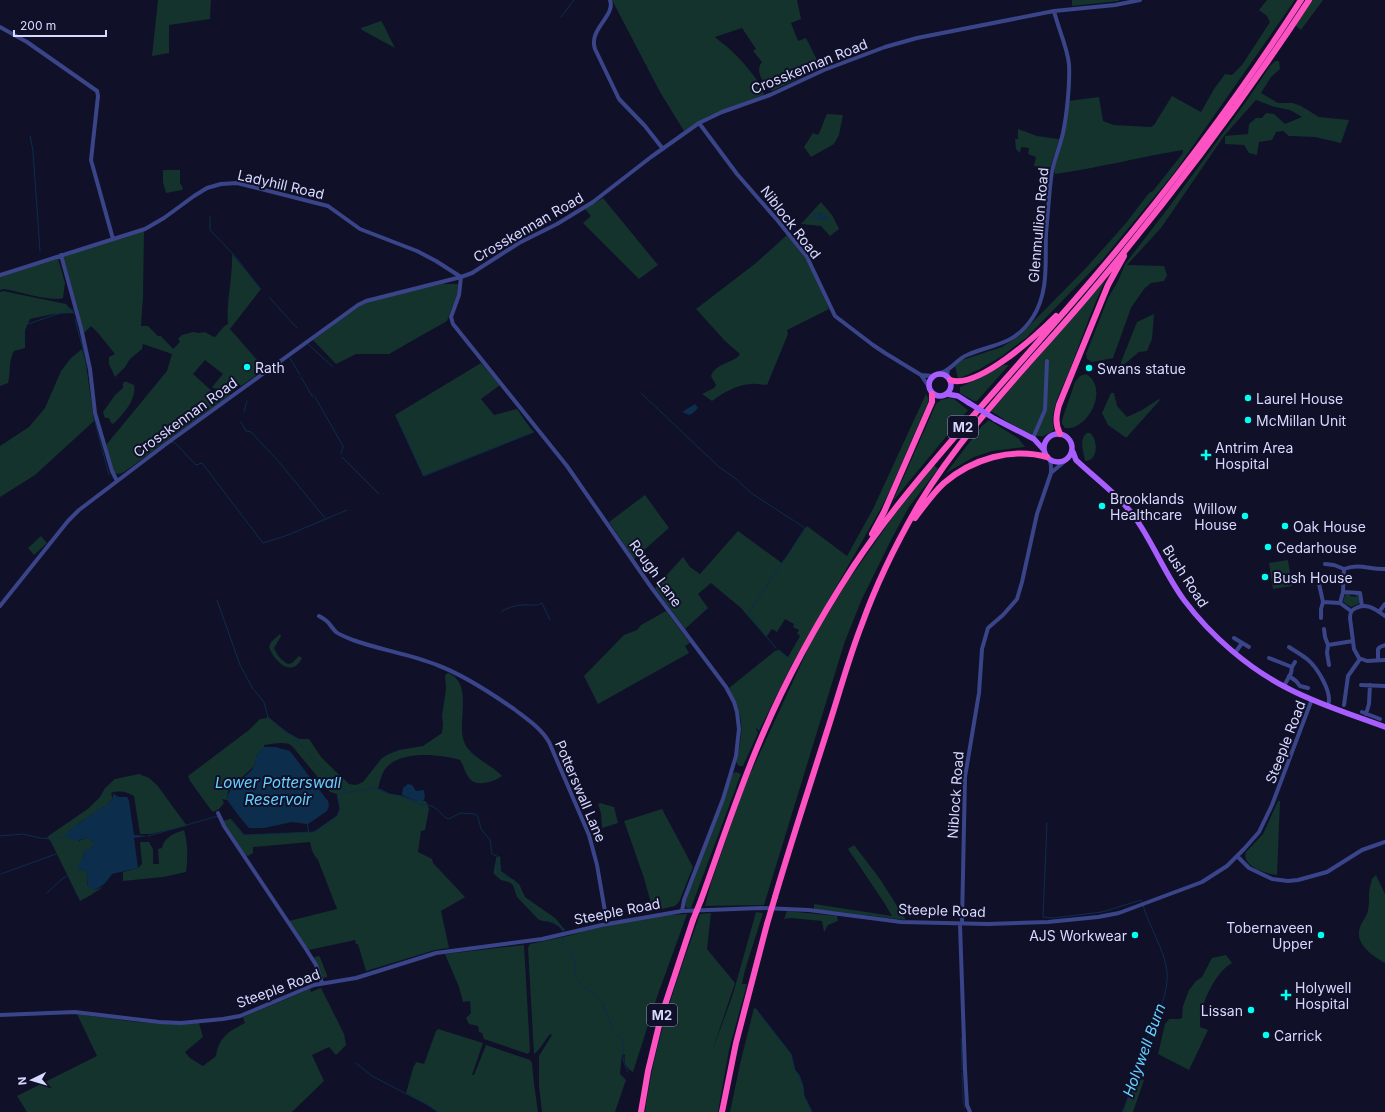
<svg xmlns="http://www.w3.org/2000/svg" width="1385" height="1112" viewBox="0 0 1385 1112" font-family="Inter,sans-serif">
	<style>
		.green { fill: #13332c }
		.water { fill: #0c2d4b }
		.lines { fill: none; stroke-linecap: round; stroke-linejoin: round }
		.stream { stroke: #0c2d4b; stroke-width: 1 }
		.minor { stroke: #3a4488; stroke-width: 4 }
		.major { stroke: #a85eff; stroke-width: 5.5 }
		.highway { stroke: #ff52c2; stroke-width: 6 }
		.major-bridge { stroke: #a85eff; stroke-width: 5.5 }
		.highway-bridge { stroke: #ff52c2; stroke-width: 6 }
		.poi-dot { fill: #03ffef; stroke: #101029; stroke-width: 1.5 }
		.labels { text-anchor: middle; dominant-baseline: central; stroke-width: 4; stroke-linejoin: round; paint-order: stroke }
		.shield { fill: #101029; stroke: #9b9dbf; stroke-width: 1 }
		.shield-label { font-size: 13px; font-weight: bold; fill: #d7d9ff }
		.street-label { font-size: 14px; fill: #d7d9ff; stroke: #101029 }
		.poi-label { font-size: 14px; fill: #d7d9ff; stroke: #101029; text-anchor: start }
		.water-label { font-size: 15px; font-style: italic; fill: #65d1ff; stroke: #101029 }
	</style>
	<rect width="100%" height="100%" fill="#101029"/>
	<path class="green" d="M158 0H211L210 19 169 25V53L152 56Z
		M612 0H797L801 19 791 23 798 41 806 38 821 68 772 91C764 84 754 71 762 62L753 51 756 49 742 28 715 37C718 40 721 42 725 45 738 56 759 78 764 95L709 116 684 131 660 92Z
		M1072 0H1119V1L1072 6Z
		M1267 0H1295L1174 173 1103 259 1027 337 1002 356 980 369 958 379 955 366 962 360 1002 347 1019 336 1086 268 1126 223 1149 193 1153 191 1183 153V150C1140 157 1098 168 1055 174L1054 170 1068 101 1099 97 1103 121 1114 125 1151 127 1154 125 1172 96 1201 112 1214 89 1225 74 1232 75 1242 65 1270 22 1267 16 1259 10Z
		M1312 0H1323L1301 30 1295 25Z
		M381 21 382 22 395 48 362 30 361 28Z
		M1275 61H1279L1280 69 1271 77 1261 93 1278 103H1293L1301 106 1319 117 1349 120 1341 143 1315 137 1289 136 1283 131 1276 132 1272 140 1259 142 1257 155 1249 153 1244 145 1225 144V136L1248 134 1249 124 1256 118H1262L1266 113 1274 114 1285 124 1302 117 1290 110 1275 107 1256 100 1224 136 1161 228 1127 265 1164 266 1167 275 1164 281 1151 283 1144 289 1131 308 1113 358 1092 362 1087 359 1086 354 1108 298 1118 281 1125 264 1169 207 1245 103 1270 66Z
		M827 114 843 115 839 135 834 144 811 157 804 147 813 133 818 135C822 128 823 122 827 114Z
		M1018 129 1037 136 1058 139 1059 140 1050 168 1034 166 1036 157 1028 154 1029 148 1021 147 1020 153 1016 149 1015 139H1018Z
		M163 170H180V183L183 188 182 190 166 193 163 182Z
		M603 198 658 265 639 279 583 223 591 216 585 209Z
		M821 202 832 215 839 229 830 236 821 226 801 224Z
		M144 231 143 297 141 326H148L158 336H161L173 349 180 342 178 339 182 335 193 332 199 333 205 332 212 336 215 337C219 333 223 326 228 324 226 301 233 277 232 254L261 289 230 329 265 369 241 386 238 383C229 387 222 394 212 387L223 374 205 360 193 374 214 393 229 392 230 395 127 470C122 473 119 476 114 472L106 445 167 371 172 354 143 344 142 349 130 359 125 367 115 377 109 364V357L115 354 98 333 91 326 84 333 63 256Z
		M787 235 809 263 829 309 787 330 788 334 767 385C761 385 756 383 750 384 736 385 723 393 712 401L702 394 714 388 716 385 711 376C716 362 735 363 740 354L725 341 696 309 756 263Z
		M58 258 65 283 63 298C51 302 17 291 4 289L0 290V276Z
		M1106 279C1093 306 1083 335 1072 364 1066 381 1056 397 1053 415 1052 420 1053 425 1054 430 1051 432 1046 435 1043 436 1032 439 1000 417 991 411Z
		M442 284H458L457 295 447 321 389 354H356L336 364 313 340 362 304 368 301Z
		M3 291 66 304 74 313 53 314 30 319 25 330V348L14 351C8 362 11 372 8 383L0 386V292Z
		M1154 314 1152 339 1147 351 1139 352 1121 367V362L1137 322Z
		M82 349 86 364 94 421 35 475 0 497V446L29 427 45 408 61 371 71 358Z
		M481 363 500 385 481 399 494 415 517 409 531 429 534 432 423 476 395 415Z
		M1004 365H1009L977 401H974L960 393V387L978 379Z
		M1086 374C1110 388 1088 431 1065 428L1062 424V420L1075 382 1080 376Z
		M124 382H127L134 385C137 399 123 415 113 424L111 423 109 418H105L103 412 115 395 123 388V384Z
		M1111 393H1114L1117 406 1127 417 1142 410 1159 399 1160 400 1127 437H1125L1108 425 1102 413Z
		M926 394 929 400 925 409 891 488 880 510 791 666 759 731 755 727 758 733 743 766H739L736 762C740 746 744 728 739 712 737 704 732 696 729 688L775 651 779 650 788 657 800 636 797 633 799 630 793 627 794 624 785 619 777 632 772 629 766 637 741 608 711 583 698 594 708 608 685 629 655 588 683 557 690 567 700 574 738 531 782 563 807 526 847 556 873 509Z
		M948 398 954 399 968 410 893 501 936 404 941 400Z
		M989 420 1019 439 1025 447 992 451 974 457 946 473 982 426Z
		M1087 433H1090C1098 439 1099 461 1085 461 1084 452 1078 440 1087 433Z
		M934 465 938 469 909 507 893 536 861 601 844 644 764 905 705 906 711 883 745 785 814 636 848 581 895 514Z
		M645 495 669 528 634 559 609 522Z
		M41 536 47 543 34 555 28 548Z
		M1288 560 1292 586 1273 589 1269 563Z
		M1347 594H1350V596L1356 597V595H1358L1360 603 1351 607 1343 602 1345 595Z
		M666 611 690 643 685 646 689 653 598 704 584 676 624 635 637 630 641 625Z
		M280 634 281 636 274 648C277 655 281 660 288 664L292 663 299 656 302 658C292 679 274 661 269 647L271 642Z
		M448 673C475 684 455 723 465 744 471 757 492 765 502 776 496 781 478 787 471 780 466 776 464 766 460 760 440 754 401 750 386 768 381 774 380 782 378 789L389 794 403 796 417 801H426L429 809 425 830 421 831 418 852 432 859 433 863 465 897 441 911 449 948 435 950 366 971 358 944H356L355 940 309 950 289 921 337 909 318 860C312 853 312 851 310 842L253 847V853L248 856 245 855 223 821 230 819 244 835 314 832 337 816 340 809 337 794 330 792 293 747C287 740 273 744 264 745V747L257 755 254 766 250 770 237 782 228 791 227 800 222 799 224 803 219 809 213 812 211 810 190 781 188 776 249 730 260 719 267 718V716L287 732 299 739H309L321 757 330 766 349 784 356 785 363 782 382 758 389 754 399 750 423 746 442 733 443 725 442 716 446 689 445 675Z
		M736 772 741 774 691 908H687L684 904 733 773Z
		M139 774 149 778 157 785 187 826 150 834H140L134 796C127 792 120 790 111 793L113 799 108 803V806L79 823V841L87 837 93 841V846L84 852 83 858 79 869 86 871 88 880 87 884 94 890 103 887 91 895 80 901 51 842 47 837 89 808 100 797 105 788 115 779Z
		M1278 801H1280L1277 875C1266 874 1241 866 1246 852L1263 834Z
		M600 803 614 807 618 823 602 828 601 813 598 804Z
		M662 809 693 867 679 902 675 906 653 911 644 878 624 821Z
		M184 830C188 844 188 858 186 872L163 877 123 881V872L138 868 142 864 140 842H149L153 849V864H159L158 849 162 848C164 837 175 833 184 830Z
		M854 845 880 879 906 920 814 909V904L892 916 883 901 848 849Z
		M500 856 501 871 519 884 525 897 555 918 565 930 563 931C555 918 546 924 538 919L517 897 513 885 509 882 501 880 494 874C493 868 496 864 496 858Z
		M1376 875 1385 894V963C1373 956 1354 944 1360 927 1362 921 1367 917 1368 910 1369 905 1369 900 1369 894 1369 889 1371 884 1372 879Z
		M787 911 837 916 838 921 828 925 824 932 822 921 791 918 784 919Z
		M756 912 763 913 745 970 742 984H747L729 1050 718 1112H645C654 1043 677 979 700 914L711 913 707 949 735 983 712 1052 733 994Z
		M687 914 657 997 633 1072C627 1069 623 1063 625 1055L622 1054 620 1074 626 1080 615 1112H542L539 1086V1056L552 1035 550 1034C545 1040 540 1050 534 1054L528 948 530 944 568 936 584 931 655 916Z
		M524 945 530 1051 528 1054 484 1039 482 1033 479 1032 478 1026 469 1024 466 1018 471 1013 470 1001 463 1002 459 987 445 954Z
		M1226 955 1232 963C1215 972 1198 1008 1200 1027L1208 1030 1189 1070 1158 1054 1165 1024 1169 1019H1179L1182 1018 1183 1006 1189 990 1196 981 1202 977 1212 958Z
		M318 956 320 957 327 975V977L323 978 313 958Z
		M321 988 344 1034 346 1045 336 1055 329 1047 312 1055 324 1081 292 1112H27L17 1096 97 1056 77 1014C117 1019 158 1027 199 1023L203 1037 185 1052 190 1058 203 1066 216 1056C219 1037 229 1031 245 1023L243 1017 310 989 311 992Z
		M754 1008 756 1009 791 1054 795 1070 799 1075 803 1086 804 1096 812 1112H730L740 1064Z
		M438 1029 483 1043 472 1075H474L486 1045 530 1060 532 1063 534 1084 538 1112H438L426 1104 406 1093 414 1065H415L416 1062 424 1064 436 1031Z
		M1135 1078 1144 1080 1133 1112H1123Z"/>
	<path class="water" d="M814 212H820L823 216H827L828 218 825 220 817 219 819 215 816 213 815 214 816 217 815 219 813 215Z
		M695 404 698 408 693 413 689 415 682 412Z
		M264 747H275L290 751 328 801 329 806 327 811 308 824 309 832 308 833 307 824 292 822 264 828H249L242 820 227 800C230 780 246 781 254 766 255 763 255 760 256 757 258 753 261 750 264 747Z
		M408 784 412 785 416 791 424 790 425 797 423 801H417L402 795 403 788Z
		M113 794 119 797H127L129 801 134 835 148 836 134 838 138 868 112 874C107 882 103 886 94 890L87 886 88 880 86 871 78 869V866L83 858 84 852 93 846V841L87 837C79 841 73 842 66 836L67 832 102 807 107 806 108 803 113 799Z"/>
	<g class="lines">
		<path class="stream" d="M561 17 574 0
			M30 136 33 151 40 251
			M210 216V230L234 255 259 287
			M269 297 297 328
			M75 319 88 368 95 422 109 475
			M28 324 69 310 72 309 74 314
			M308 344 333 367
			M290 358 300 375
			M301 377 312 396 314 395
			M641 393 719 467 735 478 751 493 805 528 786 558
			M315 397 343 446 341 454
			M244 412 247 401
			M397 418 424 476 534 432
			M241 422 246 431 251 432 279 462 325 518
			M171 442 175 443 196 465 202 463 263 543 288 535 347 510
			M342 457 379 494
			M217 600 240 665 253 689
			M501 612C507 608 515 605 523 605 530 604 535 607 542 603L550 620
			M776 648 748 614 784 560
			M779 650 788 658
			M254 690 264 702 268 718 296 740 336 783 347 792
			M422 801 424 805C434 804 439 812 446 818L449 819 460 813 475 814 478 817 481 829 490 840 492 854 497 856C498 862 496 871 501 875 505 877 510 878 514 880 519 898 524 901 538 913 540 915 541 918 545 919 551 923 559 924 563 931
			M231 819 244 835 314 832 337 816 340 809 337 794 373 788 382 790 389 794 401 796 420 805H423
			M1047 823 1043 917 1053 918 1102 912 1141 900 1142 902
			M0 836 23 834 40 838 51 839 66 836
			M148 836 218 816
			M1 874 56 854
			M47 893 63 878 67 876
			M564 936 562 944 567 949 572 950V956L576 964 574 976 582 985
			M583 987 591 991 594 996 601 1000 613 1029 614 1034C630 1043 621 1045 623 1059 624 1064 626 1068 628 1072
			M756 1009 791 1054 795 1070 799 1075 803 1086 804 1095 812 1112
			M961 1038 962 1070
			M356 1063 372 1076 426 1104 438 1112
			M962 1073 963 1101 965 1108
			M1122 1112 1125 1106C1132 1087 1137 1067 1144 1047 1153 1023 1169 998 1167 971 1164 948 1149 927 1143 905"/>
		<path class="minor" d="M610 0C616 16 588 29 595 49L619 99 645 126 663 149
			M0 27 27 42 97 91 98 96 91 160 113 239
			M699 123 737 174 778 221 807 257 835 316 873 345 885 353 921 375 933 376
			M61 255 81 328 90 369 95 413 112 471 117 481
			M0 275 145 229 164 218 194 196 207 188 221 184 237 183 328 206 360 229 417 251 436 261 461 277
			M461 277 459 295 451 317 453 324 567 466 651 587 726 687 734 702 737 712 739 729 736 756 723 799 684 900 682 911
			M937 374C941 373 945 372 948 369 955 365 959 358 967 355 995 343 1014 346 1033 317 1049 292 1045 262 1046 234 1048 213 1049 191 1052 171 1055 158 1060 146 1063 133 1067 114 1070 83 1069 64 1067 46 1058 28 1054 11
			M921 375 929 387
			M947 377 948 369
			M1033 438 1045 410 1047 361
			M1052 472 1064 462
			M1325 564 1334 565 1344 569 1343 592 1340 603
			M1344 569C1360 563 1370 570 1385 569
			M1319 584 1323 602 1321 609V618
			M1343 592 1360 593 1362 606
			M1323 602 1340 603 1351 611
			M0 606 68 521 79 510 166 444 358 305 366 301 461 277 472 273 519 243 557 224 593 202 651 157 699 123 722 112 770 95 824 70 885 47 917 38 1054 11 1115 5 1140 0
			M1379 612 1385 604
			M319 616C331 622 328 624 336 632 340 635 348 638 353 640 380 650 410 654 437 665 464 675 491 693 514 709 527 719 541 728 549 742L589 835 597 865 607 923
			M1385 616C1376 610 1367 602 1356 608 1351 610 1350 613 1350 618L1354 649 1359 658 1367 661 1385 660
			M1324 629 1325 637 1328 645 1327 653 1329 665
			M1234 638 1249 647
			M1328 645 1353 641
			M1289 647C1295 651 1302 655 1307 659 1317 667 1333 693 1328 705
			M1235 653 1242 643
			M1269 658 1292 667
			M1378 660V649L1380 647 1385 645
			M1289 676 1296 681 1300 686 1308 688
			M1361 685 1385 686
			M1284 686 1291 673 1292 667 1295 662
			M1344 705 1348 676 1360 659
			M1362 712 1380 719
			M1366 714 1369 704 1370 685
			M218 813 224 826 306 949 316 965 322 983
			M1237 856 1249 868 1272 879 1288 881 1298 880 1327 872 1362 850 1385 842
			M0 1015 75 1012 159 1022 181 1023 223 1019 240 1016 314 985 356 978 436 953 542 939 602 925 682 911 761 908 809 910 901 922 988 924 1048 922 1098 917 1119 913 1202 882 1227 866 1244 849 1259 832 1272 805 1312 699
			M970 1112 967 1105 965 1070 960 925 962 922 965 777 979 693 982 649 988 628 1003 615 1017 599 1022 582 1037 514 1051 473V466L1050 460"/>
		<path class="major" d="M929 385a11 11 0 1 1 22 0a11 11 0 1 1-22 0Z
			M947 394 958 396 969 403
			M995 419 1034 439 1044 450
			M1044 448a14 14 0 1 1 28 0a14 14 0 1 1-28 0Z
			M1073 452 1076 460C1096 479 1120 496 1136 519 1154 545 1165 574 1184 600 1211 636 1249 669 1289 689 1320 705 1353 715 1385 727"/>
		<path class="highway" d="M950 380C977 390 1037 335 1056 316
			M1060 434C1055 424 1056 416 1059 405L1108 285 1124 256
			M915 518C924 506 933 493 944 483 972 459 1012 447 1047 457
			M872 534 884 512 932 402V394
			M775 897C792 839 811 782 829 725 840 691 849 657 862 624 877 582 897 542 919 504 965 428 1029 365 1086 298 1166 203 1241 104 1309 0
			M701 900C721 845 739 789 762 736 787 677 818 621 853 567 886 517 925 471 965 425 1007 377 1050 329 1091 281 1167 192 1238 98 1301 0
			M641 1112 648 1071 661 1017 693 920
			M722 1112 736 1043 767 924"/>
		<path class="major-bridge" d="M969 403 995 419"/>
		<path class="highway-bridge" d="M693 920 701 900
			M767 924 775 897"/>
	</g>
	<g class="poi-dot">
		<circle cx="247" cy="367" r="4"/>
		<circle cx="1089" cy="368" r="4"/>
		<circle cx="1248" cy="398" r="4"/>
		<circle cx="1248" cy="420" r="4"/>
		<path d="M1204 449h4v4h4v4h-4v4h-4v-4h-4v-4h4z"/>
		<circle cx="1102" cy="506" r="4"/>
		<circle cx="1245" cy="516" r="4"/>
		<circle cx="1285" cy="526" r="4"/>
		<circle cx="1268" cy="547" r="4"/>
		<circle cx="1265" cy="577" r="4"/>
		<circle cx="1135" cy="935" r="4"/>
		<circle cx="1321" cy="935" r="4"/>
		<path d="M1284 989h4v4h4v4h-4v4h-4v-4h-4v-4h4z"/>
		<circle cx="1251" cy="1010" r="4"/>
		<circle cx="1266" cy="1035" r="4"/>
	</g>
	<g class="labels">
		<g class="shield">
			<rect x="948" y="416" width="30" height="22" rx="3"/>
			<rect x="647" y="1004" width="30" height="22" rx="3"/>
		</g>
		<g class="shield-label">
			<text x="963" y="427">M2</text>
			<text x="662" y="1015">M2</text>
		</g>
		<g class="street-label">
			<text transform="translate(809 66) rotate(-22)">Crosskennan Road</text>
			<text transform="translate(281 184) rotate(13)">Ladyhill Road</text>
			<text transform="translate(791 222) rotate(52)">Niblock Road</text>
			<text transform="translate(1038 225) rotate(-85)">Glenmullion Road</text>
			<text transform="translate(528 227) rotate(-30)">Crosskennan Road</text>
			<text transform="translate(185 417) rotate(-36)">Crosskennan Road</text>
			<text transform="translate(656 573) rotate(54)">Rough Lane</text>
			<text transform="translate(1186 576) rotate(57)">Bush Road</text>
			<text transform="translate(1285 742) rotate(-69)">Steeple Road</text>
			<text transform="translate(581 791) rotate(67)">Potterswall Lane</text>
			<text transform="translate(955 795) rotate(-86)">Niblock Road</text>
			<text transform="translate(942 910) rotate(2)">Steeple Road</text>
			<text transform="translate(617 911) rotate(-11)">Steeple Road</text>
			<text transform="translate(278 988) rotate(-20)">Steeple Road</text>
		</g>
		<g class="poi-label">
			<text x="255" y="367">Rath</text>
			<text x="1097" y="368">Swans statue</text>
			<text x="1256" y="398">Laurel House</text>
			<text x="1256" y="420">McMillan Unit</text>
			<text x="1215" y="447">Antrim Area<tspan x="1215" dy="16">Hospital</tspan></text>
			<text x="1110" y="498">Brooklands<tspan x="1110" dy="16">Healthcare</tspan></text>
			<text x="1237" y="508" text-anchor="end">Willow<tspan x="1237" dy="16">House</tspan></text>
			<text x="1293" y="526">Oak House</text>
			<text x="1276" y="547">Cedarhouse</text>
			<text x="1273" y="577">Bush House</text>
			<text x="1313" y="927" text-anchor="end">Tobernaveen<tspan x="1313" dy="16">Upper</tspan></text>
			<text x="1127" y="935" text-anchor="end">AJS Workwear</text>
			<text x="1295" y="987">Holywell<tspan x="1295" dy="16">Hospital</tspan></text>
			<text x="1243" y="1010" text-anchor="end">Lissan</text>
			<text x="1274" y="1035">Carrick</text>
		</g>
		<g class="water-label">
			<text x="278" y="782">Lower Potterswall<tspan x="278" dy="17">Reservoir</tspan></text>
			<text transform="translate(1144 1050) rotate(-70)">Holywell Burn</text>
		</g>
	</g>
	<g transform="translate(32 1080) rotate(265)" stroke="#101029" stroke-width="3" paint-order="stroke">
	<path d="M0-3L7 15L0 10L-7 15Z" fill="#d7d9ff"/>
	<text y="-6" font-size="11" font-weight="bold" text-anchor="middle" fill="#d7d9ff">N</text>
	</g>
	<path d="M14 30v6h92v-6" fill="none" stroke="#d7d9ff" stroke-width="2"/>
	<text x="20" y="30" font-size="12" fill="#d7d9ff" stroke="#101029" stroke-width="3" paint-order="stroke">200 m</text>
</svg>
